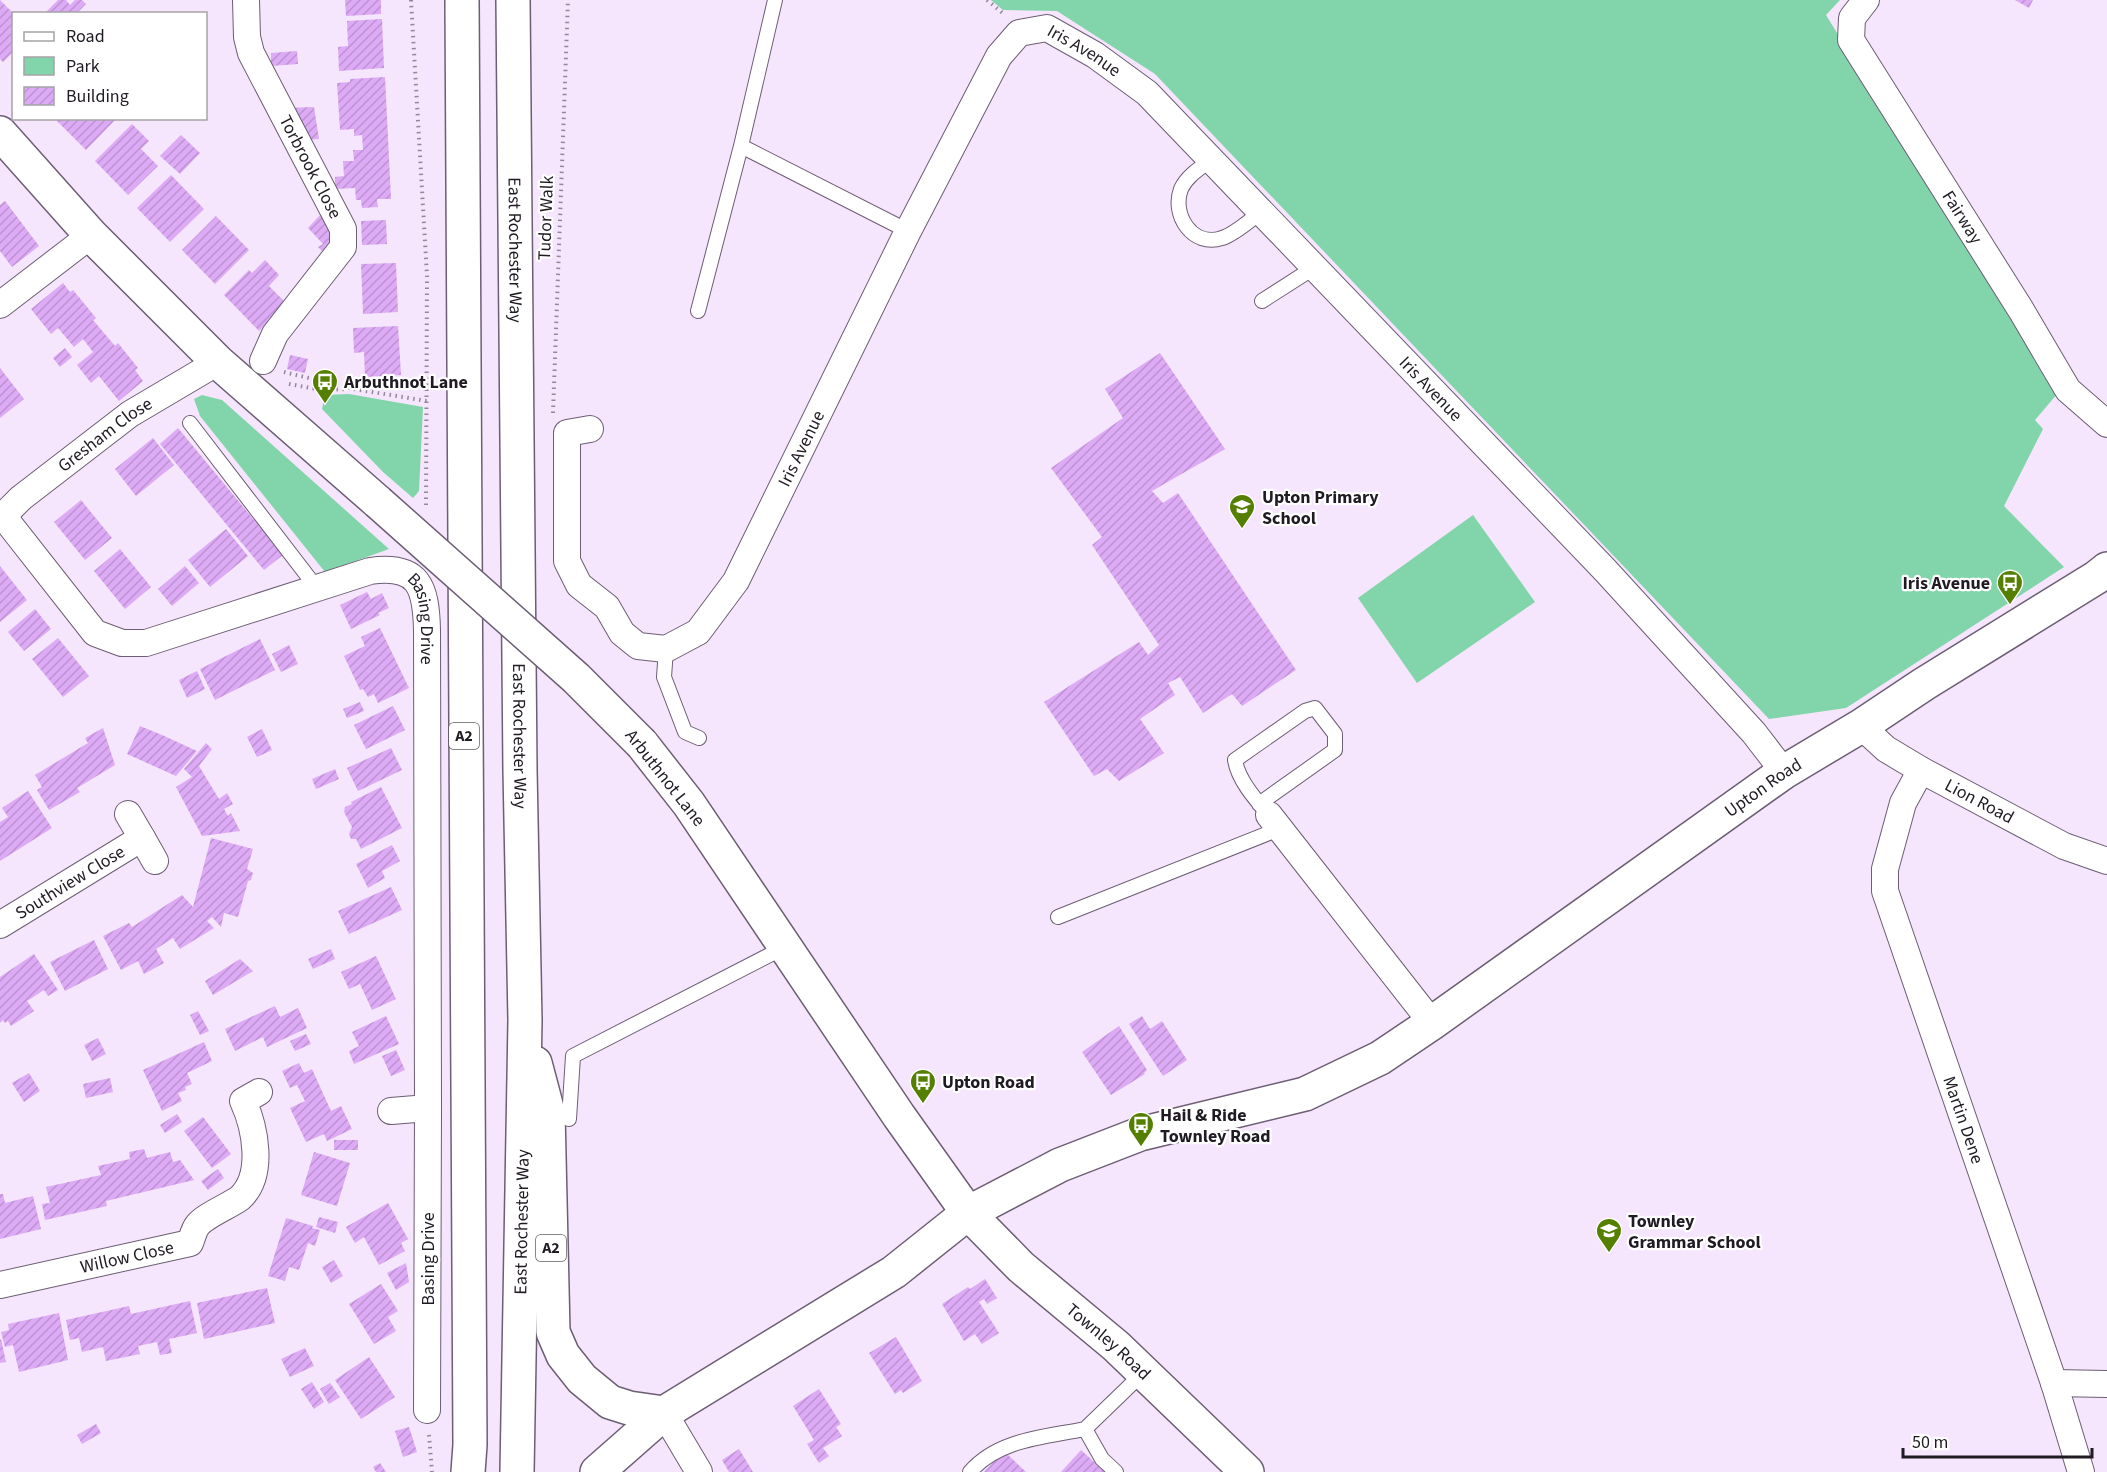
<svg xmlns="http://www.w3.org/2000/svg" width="2107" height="1472" viewBox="0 0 2107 1472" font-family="'Source Sans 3',sans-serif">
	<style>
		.green { fill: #82d5aa }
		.building { fill: url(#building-hatch) }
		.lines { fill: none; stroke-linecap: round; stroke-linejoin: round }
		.service-casing { stroke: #6c5e73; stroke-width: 16 }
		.minor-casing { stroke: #6c5e73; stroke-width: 28 }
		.tertiary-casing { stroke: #6c5e73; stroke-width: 36 }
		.trunk-casing { stroke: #6c5e73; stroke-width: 36 }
		.path { stroke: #938899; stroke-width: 4; stroke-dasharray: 1.5 4.5; stroke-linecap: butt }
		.service { stroke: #fff; stroke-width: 14 }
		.minor { stroke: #fff; stroke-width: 26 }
		.tertiary { stroke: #fff; stroke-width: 33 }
		.trunk { stroke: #fff; stroke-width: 33 }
		.tertiary-bridge-casing { stroke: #6c5e73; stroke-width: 36; stroke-linecap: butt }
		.tertiary-bridge { stroke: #fff; stroke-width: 33 }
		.labels { text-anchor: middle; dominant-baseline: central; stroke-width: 4.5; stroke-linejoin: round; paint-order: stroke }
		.shield { fill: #fff; stroke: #635f65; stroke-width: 1.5 }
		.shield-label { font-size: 16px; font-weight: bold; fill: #201a23 }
		.street-label { font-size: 18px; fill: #201a23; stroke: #fff }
		.poi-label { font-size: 18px; font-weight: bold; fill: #201a23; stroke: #fff; text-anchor: start }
	</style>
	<defs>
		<pattern id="building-hatch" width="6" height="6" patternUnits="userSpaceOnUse" patternTransform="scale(1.5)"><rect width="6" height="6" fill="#ddaaf5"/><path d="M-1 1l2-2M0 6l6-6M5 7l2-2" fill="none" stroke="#bd92d2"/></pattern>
	</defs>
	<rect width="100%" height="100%" fill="#f5e5fd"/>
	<path class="green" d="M991 0H1840L1826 15 2058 393 2035 420 2043 429 2004 506 2064 567 1846 708 1769 719 1155 74 1057 11 1003 10Z
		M349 394 423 407 419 491 413 498 383 472 322 409 325 395Z
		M202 395 222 400 389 549 325 572 200 416 194 399Z
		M1473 515 1535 602 1417 683 1358 598Z"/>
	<path class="building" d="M0 0 14 14V51L3 62 0 59Z
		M58 0H66L70 5 75 0H82L86 4 76 14H44Z
		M345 0H381V14L346 16Z
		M2015 0H2033L2029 8Z
		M382 19 384 68 339 71 338 47 348 46 347 21Z
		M297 51 298 64 271 66V53Z
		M385 77 391 199H377L378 207 362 208 361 200H356L355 188 335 189V177L344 176 343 161H354L353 150H363L362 135 354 136V129L340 130 337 83 350 82V79Z
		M314 107 319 139 305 140 288 108Z
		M54 118H113L115 120 86 150Z
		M132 124 149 141 141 149 158 166 128 195 95 161Z
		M181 135 200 153 180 174 160 156Z
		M171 175 204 209 170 242 137 208Z
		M5 201 39 246 12 267 0 251V205Z
		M321 214 336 239 327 256 318 247 323 244 308 228Z
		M216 216 249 250 215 284 182 250Z
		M386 220 387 244 362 245 361 221Z
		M265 260 279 275 269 286 287 304 259 331 224 295 249 270 252 273Z
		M396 263 398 312 363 314 361 264Z
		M63 283 70 292 73 290 96 318 93 320 115 346 118 343 138 368 135 370 143 381 119 401 99 376 91 383 77 365 93 352 83 339 74 347 58 328 51 334 31 309Z
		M398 326 401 375 365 377 364 352 354 353 353 328Z
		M65 348 72 357 60 367 53 358Z
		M1160 353 1225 449 1152 491 1163 503 1178 493 1296 670 1242 706 1232 694 1203 713 1180 677 1168 683 1175 695 1140 719 1164 753 1119 781 1107 769 1094 776 1044 702 1139 642 1148 655 1159 645 1092 545 1102 537 1051 468 1123 418 1105 389Z
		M290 355 308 359 305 373 287 369Z
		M0 368 24 399 0 418Z
		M178 428 283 555 264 570 160 444Z
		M153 438 174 465 136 496 115 469Z
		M81 500 112 538 85 560 54 522Z
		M226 529 248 556 210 587 188 560Z
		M120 549 151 587 125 609 94 571Z
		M0 566 27 600 0 622Z
		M185 566 199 583 172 606 158 589Z
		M367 592 371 599 382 593 389 608 378 613 380 615 351 629 340 605Z
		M35 609 51 629 24 651 8 632Z
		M380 628 409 688 378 703 374 694 368 697 363 689 360 690 344 656 365 646 361 637Z
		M58 638 89 676 63 697 32 659Z
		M260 639 275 670 215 700 200 669Z
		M289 645 298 664 281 672 272 654Z
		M197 671 205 689 187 698 179 680Z
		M360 702 364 711 347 718 343 709Z
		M393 706 405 730 366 749 354 725Z
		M140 726 162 735 197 751 176 776 127 754Z
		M103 728 115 765 77 788 80 792 49 810 37 790 42 787 35 775 88 743 85 738Z
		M262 729 272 750 257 757 247 737Z
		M206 743 212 749 199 766 219 799 227 793 233 804 224 809 228 816 231 813 240 831 202 836 176 787 192 777 184 769Z
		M391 748 402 770 358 791 347 768Z
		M335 769 339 779 316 789 312 779Z
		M381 787 402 828 361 849 356 839H351L349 834 352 827 344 812 345 807 352 804 351 802Z
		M28 791 52 828 0 861V822L8 817 2 808Z
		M211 838 253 849 247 869 253 873 251 880 248 881 238 917 224 913 221 927 212 917 207 921 214 928 180 949 173 938 156 949 164 963 144 974 138 961 121 970 103 936 129 923 132 927 182 895 193 907Z
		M392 845 400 861 382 871 385 878 368 888 356 864Z
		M391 887 402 910 349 934 338 911Z
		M94 940 108 969 65 991 50 962Z
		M331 949 335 959 313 969 308 959Z
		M34 954 58 990 48 996 44 990 27 1001 34 1011 11 1026 8 1021 5 1023 3 1020 0 1023V977Z
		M376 956 396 999 372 1010 360 984 349 989 341 972Z
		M240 959 253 971 213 995 205 981Z
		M275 1006 280 1017 298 1008 307 1028 267 1047 263 1037 235 1051 225 1029Z
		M198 1011 209 1031 200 1035 190 1015Z
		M386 1016 399 1044 354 1064 349 1051 359 1046 352 1032Z
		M1142 1016 1150 1029 1162 1021 1187 1060 1163 1076 1129 1024Z
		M1119 1026 1147 1070 1144 1073 1145 1074 1111 1095 1082 1052Z
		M306 1034 311 1044 295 1051 290 1041Z
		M98 1038 106 1054 92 1061 84 1045Z
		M204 1042 212 1061 187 1073 192 1084 185 1087 186 1090 178 1093 182 1101 162 1111 143 1070Z
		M396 1050 405 1070 391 1076 382 1056Z
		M299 1063 304 1073 312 1069 331 1111 341 1106 352 1129 327 1141 324 1134 306 1142 290 1108 305 1101 297 1085 290 1088 282 1071Z
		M29 1073 40 1091 24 1102 12 1083Z
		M110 1078 113 1092 86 1098 83 1084Z
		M177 1114 182 1122 165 1133 160 1125Z
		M203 1117 231 1154 212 1168 184 1131Z
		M334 1140H358V1150H334Z
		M144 1149 147 1158 170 1152 173 1162 180 1160 194 1180 106 1201 107 1206 45 1220 42 1204 50 1203 46 1187 101 1175 98 1166 130 1159 129 1152Z
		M314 1152 350 1163 337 1206 301 1195Z
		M218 1169 224 1178 208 1190 201 1181Z
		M0 1194H3L5 1203 33 1196 41 1229 0 1239Z
		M388 1203 408 1239 401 1243 405 1251 379 1265 364 1237 355 1243 346 1227Z
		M319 1217 338 1222 335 1233 316 1227Z
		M286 1218 313 1226 312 1228 320 1230 315 1246 308 1243 299 1270 289 1267 285 1281 268 1276Z
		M334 1260 343 1276 331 1283 322 1267Z
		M406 1263 409 1282 396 1290 387 1273Z
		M985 1279 997 1298 987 1304 984 1299 979 1302 999 1333 982 1344 975 1334 964 1341 942 1304 968 1287 970 1289Z
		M381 1284 398 1311 388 1317 396 1331 374 1344 349 1304Z
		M267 1288 275 1323 204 1339 197 1303Z
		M190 1301 197 1333 169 1339 172 1353 160 1355 157 1342 138 1346 140 1354 106 1361 103 1347 82 1352 79 1338 70 1340 66 1320 129 1306 131 1314Z
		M59 1313 68 1360 19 1372 13 1345 5 1347 1 1332 9 1330 8 1324Z
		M896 1337 922 1381 903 1393 901 1390 895 1394 869 1353Z
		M1 1339 6 1362 0 1363V1340Z
		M305 1348 314 1366 290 1377 281 1359Z
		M369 1357 395 1397 361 1419 335 1380Z
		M312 1382 324 1402 314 1409 301 1389Z
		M330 1383 340 1397 329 1404 320 1389Z
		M819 1389 841 1424 836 1427 842 1436 823 1448 829 1456 819 1463 807 1444 814 1440 793 1406Z
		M96 1424 101 1433 82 1444 77 1435Z
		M409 1427 417 1452 403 1457 395 1431Z
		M739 1449 753 1472H729L722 1460Z
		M1081 1450 1105 1472H1061Z
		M1001 1454H1007L1026 1472H984Z
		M380 1463 386 1472H376L373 1467Z"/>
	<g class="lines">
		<defs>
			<path id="service" d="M741 146 908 231
				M1211 160C1200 168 1187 176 1181 189 1171 215 1193 248 1222 238 1235 234 1250 220 1261 212
				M1262 301 1315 267
				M698 311 741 146 775 0
				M190 423 316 587
				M666 649 664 677 685 732 699 738
				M1259 804 1335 750V734L1315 708 1305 711 1235 760C1238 780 1256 800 1269 815
				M1058 917 1279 829
				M569 1119 573 1056 785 947
				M970 1472C998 1439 1046 1437 1085 1429
				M1116 1472 1102 1459 1085 1429 1143 1373"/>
			<g id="minor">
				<path id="s1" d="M246 0 247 37 251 53 343 229V247L275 334 263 361"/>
				<path id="s2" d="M1866 0 1852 18 1851 40 2021 310 2068 390 2107 424"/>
				<path d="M0 305 91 235"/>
				<path id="s3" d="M590 429 567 433V561L579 585 607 607 622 633 638 646 666 649 698 632 736 581 908 231 999 56 1019 33 1047 28 1095 55 1147 93 1605 570 1754 733 1784 772"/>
				<path id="s4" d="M3 516 95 633 122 643H146L370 571C419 564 426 587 427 630L428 1108 427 1410"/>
				<path id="s5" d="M0 519 21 498 130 414 218 362"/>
				<path id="s6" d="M1861 726 1886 749 1921 770 2064 846 2107 861"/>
				<path id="s7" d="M1921 770 1903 803 1885 869V891L2054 1383 2081 1472"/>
				<path d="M128 814 142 838"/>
				<path d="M1269 815 1432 1023"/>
				<path id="s8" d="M0 925 142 838 155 861"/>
				<path d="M391 1111 428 1108"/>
				<path id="s9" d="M0 1285 190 1243C192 1238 194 1230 197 1226 204 1216 229 1206 240 1198 265 1175 255 1127 243 1101L259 1092"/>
				<path d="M2054 1383 2107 1384"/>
				<path d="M664 1413 699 1472"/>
			</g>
			<g id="tertiary">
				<path d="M0 133 91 235 218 362 378 502"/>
				<path id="s10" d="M642 744 689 804 899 1116 968 1213 1021 1267 1116 1346 1247 1472"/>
				<path id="s11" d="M664 1413 894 1272 968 1213 1060 1165 1140 1134 1305 1094 1380 1058 1432 1023 1784 772 1861 726 1924 684 2097 577 2107 569"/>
			</g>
			<g id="trunk">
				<path d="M462 0 470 1445 468 1472"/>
				<path id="s12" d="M513 0 520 770 525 1020 517 1472"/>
				<path d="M535 1063 548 1112 553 1332 563 1355 582 1379 610 1402 629 1408 664 1413"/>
				<path d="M597 1472 664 1413"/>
			</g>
		</defs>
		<use href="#service" class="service-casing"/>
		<use href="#minor" class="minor-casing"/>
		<use href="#tertiary" class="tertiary-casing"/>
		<use href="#trunk" class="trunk-casing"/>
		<path class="path" d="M411 0 427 276 426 506
			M987 0 1005 15
			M284 372 354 389 427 401
			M289 384 322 390 347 389
			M553 413 568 0
			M429 1435 432 1472"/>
		<use href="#service" class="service"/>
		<use href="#minor" class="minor"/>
		<use href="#tertiary" class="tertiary"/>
		<use href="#trunk" class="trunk"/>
		<defs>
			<path id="tertiary-bridge" d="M378 502 576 678 642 744"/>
		</defs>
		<use href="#tertiary-bridge" class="tertiary-bridge-casing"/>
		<use href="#tertiary-bridge" class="tertiary-bridge"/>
	</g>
	<defs>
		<symbol id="bus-pin" viewBox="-11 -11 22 30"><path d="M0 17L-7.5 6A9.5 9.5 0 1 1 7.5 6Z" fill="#557f01" stroke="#fff"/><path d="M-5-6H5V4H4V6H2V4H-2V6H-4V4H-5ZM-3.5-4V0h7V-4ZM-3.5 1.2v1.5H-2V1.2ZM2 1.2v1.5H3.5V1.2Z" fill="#fff"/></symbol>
		<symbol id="school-pin" viewBox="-11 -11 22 30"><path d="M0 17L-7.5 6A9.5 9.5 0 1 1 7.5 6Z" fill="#557f01" stroke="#fff"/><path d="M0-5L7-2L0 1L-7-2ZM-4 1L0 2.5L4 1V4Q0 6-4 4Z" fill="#fff"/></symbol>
	</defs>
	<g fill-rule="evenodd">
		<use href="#bus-pin" x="310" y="367" width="30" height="40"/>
		<use href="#school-pin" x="1227" y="492" width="30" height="40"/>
		<use href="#bus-pin" x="1995" y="568" width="30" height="40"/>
		<use href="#bus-pin" x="908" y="1067" width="30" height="40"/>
		<use href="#bus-pin" x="1126" y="1110" width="30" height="40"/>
		<use href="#school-pin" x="1594" y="1216" width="30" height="40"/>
	</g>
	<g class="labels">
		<g class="shield">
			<rect x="449" y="723" width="30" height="26" rx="4.5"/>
			<rect x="536" y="1235" width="30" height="26" rx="4.5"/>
		</g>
		<g class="shield-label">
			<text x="464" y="736">A2</text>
			<text x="551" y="1248">A2</text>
		</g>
		<g class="street-label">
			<text stroke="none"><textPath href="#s3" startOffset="1082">Iris Avenue</textPath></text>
			<text stroke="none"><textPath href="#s1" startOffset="182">Torbrook Close</textPath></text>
			<text stroke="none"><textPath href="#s2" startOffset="254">Fairway</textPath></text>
			<text transform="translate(546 218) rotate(-88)">Tudor Walk</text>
			<text stroke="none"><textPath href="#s12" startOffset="250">East Rochester Way</textPath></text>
			<text stroke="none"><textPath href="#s3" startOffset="1568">Iris Avenue</textPath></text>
			<text stroke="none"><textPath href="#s5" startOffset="135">Gresham Close</textPath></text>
			<text stroke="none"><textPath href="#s3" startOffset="540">Iris Avenue</textPath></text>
			<text stroke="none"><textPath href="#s4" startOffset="525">Basing Drive</textPath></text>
			<text stroke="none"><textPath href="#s12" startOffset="736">East Rochester Way</textPath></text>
			<text transform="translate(665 778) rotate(52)">Arbuthnot Lane</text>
			<text stroke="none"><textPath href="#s11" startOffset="1276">Upton Road</textPath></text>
			<text stroke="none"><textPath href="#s6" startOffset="141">Lion Road</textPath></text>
			<text stroke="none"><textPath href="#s8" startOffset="82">Southview Close</textPath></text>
			<text stroke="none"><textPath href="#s7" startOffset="370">Martin Dene</textPath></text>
			<text transform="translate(522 1222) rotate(-89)">East Rochester Way</text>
			<text stroke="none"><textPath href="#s9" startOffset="130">Willow Close</textPath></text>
			<text transform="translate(428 1259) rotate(-90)">Basing Drive</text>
			<text stroke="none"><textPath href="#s10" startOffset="762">Townley Road</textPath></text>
		</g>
		<g class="poi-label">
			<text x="344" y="382">Arbuthnot Lane</text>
			<text x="1262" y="497">Upton Primary<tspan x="1262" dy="21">School</tspan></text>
			<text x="1990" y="583" text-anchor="end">Iris Avenue</text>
			<text x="942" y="1082">Upton Road</text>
			<text x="1160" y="1115">Hail &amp; Ride<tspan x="1160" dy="21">Townley Road</tspan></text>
			<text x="1628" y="1221">Townley<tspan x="1628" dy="21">Grammar School</tspan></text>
		</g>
	</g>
	<rect x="12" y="12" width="195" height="108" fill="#ffffff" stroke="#a6a3a7" stroke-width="1.5"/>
	<rect x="24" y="32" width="30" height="9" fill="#ffffff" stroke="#a6a3a7" stroke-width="1.5"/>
	<text x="66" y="42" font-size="18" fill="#201a23">Road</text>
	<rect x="24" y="57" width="30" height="18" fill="#82d5aa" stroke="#a6a3a7" stroke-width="1.5"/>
	<text x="66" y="72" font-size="18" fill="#201a23">Park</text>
	<rect x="24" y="87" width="30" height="18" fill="url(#building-hatch)" stroke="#a6a3a7" stroke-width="1.5"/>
	<text x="66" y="102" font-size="18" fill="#201a23">Building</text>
	<path d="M1903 1448v9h189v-9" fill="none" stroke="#201a23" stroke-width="3"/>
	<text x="1912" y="1448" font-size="18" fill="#201a23" stroke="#ffffff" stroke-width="4.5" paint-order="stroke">50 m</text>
</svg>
